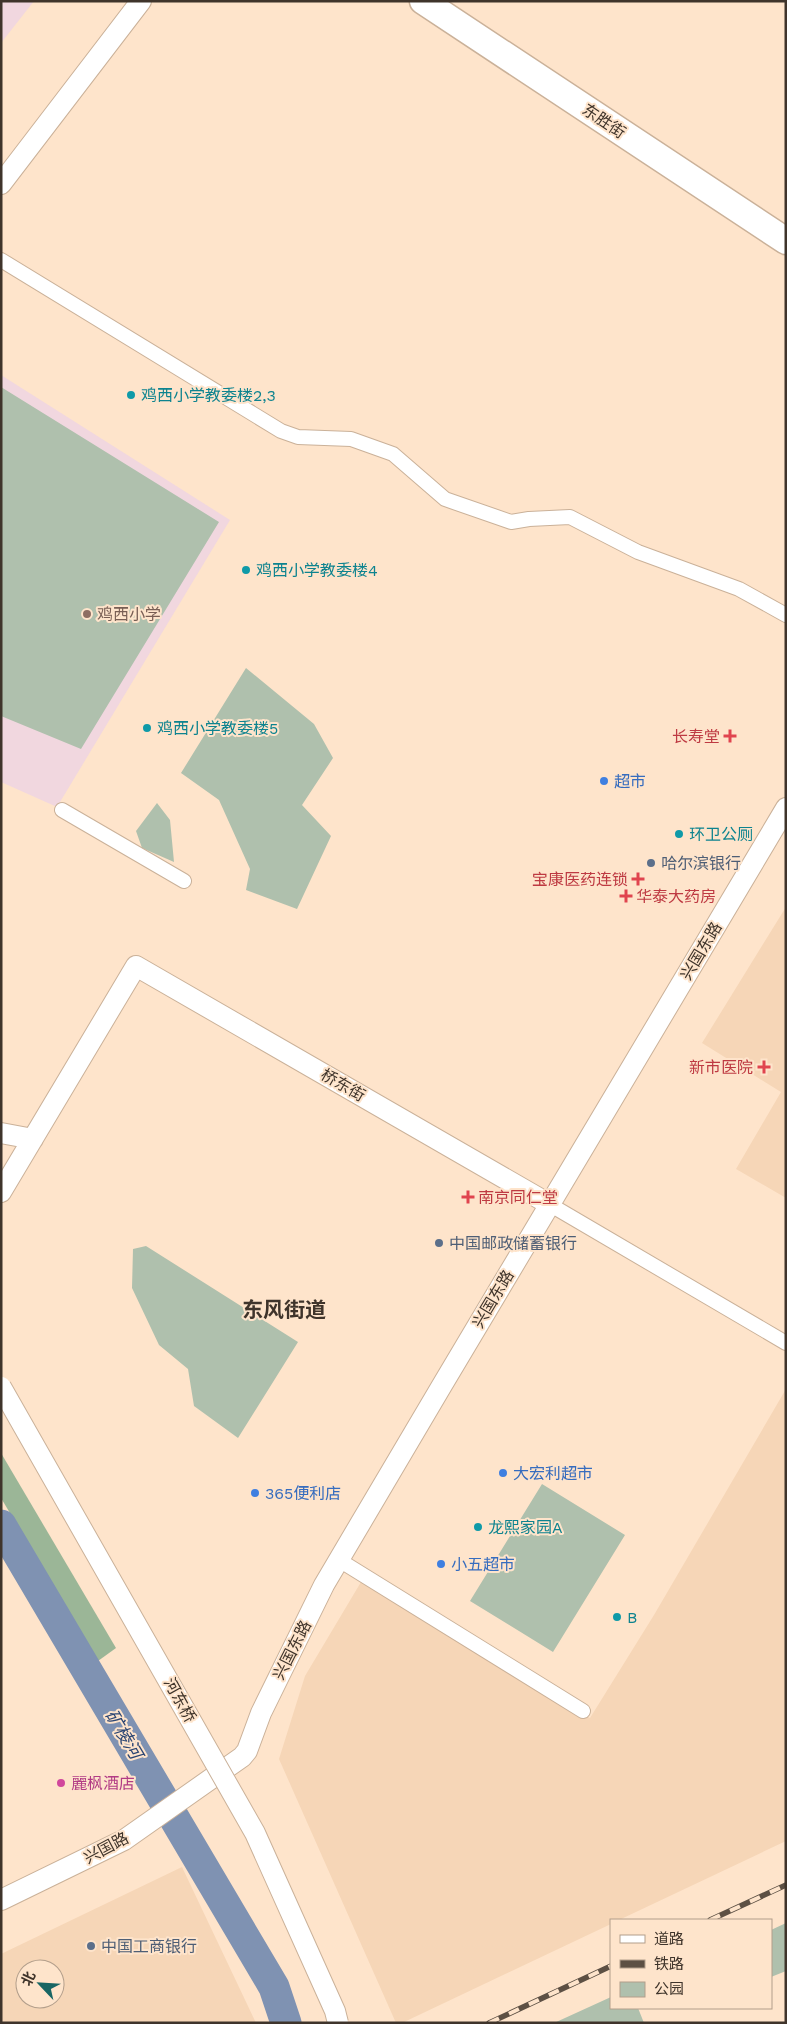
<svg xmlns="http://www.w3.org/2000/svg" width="787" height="2024" viewBox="0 0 787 2024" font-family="'Work Sans','Noto Sans SC',sans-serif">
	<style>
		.built { fill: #f6d6b7; fill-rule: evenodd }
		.education { fill: #f1d7df }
		.green { fill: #afc0ad }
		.forest { fill: #9bb697 }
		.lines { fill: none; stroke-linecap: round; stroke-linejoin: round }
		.river { stroke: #7f92b2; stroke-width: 31 }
		.street-casing { stroke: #cab199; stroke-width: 16 }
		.secondary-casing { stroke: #cab199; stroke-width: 22 }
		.highway-casing { stroke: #cab199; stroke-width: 29 }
		.street { stroke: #fff; stroke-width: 14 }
		.secondary { stroke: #fff; stroke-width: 20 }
		.highway { stroke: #fff; stroke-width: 26 }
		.rail-casing { stroke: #5d5044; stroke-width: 5.5 }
		.rail { stroke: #fee4cb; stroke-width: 4; stroke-dasharray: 11; stroke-linecap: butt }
		.secondary-bridge-casing { stroke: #cab199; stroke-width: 22; stroke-linecap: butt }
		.secondary-bridge { stroke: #fff; stroke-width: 20 }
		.culture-dot { fill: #0f9aa8; stroke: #fee4cb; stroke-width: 2 }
		.education-dot { fill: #8d6e63; stroke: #fee4cb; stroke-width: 2 }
		.health-dot { fill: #e0444e; stroke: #fee4cb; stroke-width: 2 }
		.shop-dot { fill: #3f7fe0; stroke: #fee4cb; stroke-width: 2 }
		.service-dot { fill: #5c6f8a; stroke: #fee4cb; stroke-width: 2 }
		.hotel-dot { fill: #d1479c; stroke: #fee4cb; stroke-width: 2 }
		.labels { text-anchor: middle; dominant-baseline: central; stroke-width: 4; stroke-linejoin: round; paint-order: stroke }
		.street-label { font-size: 16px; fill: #3f342b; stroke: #fee4cb }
		.culture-label { font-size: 16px; fill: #0d838f; stroke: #fee4cb; text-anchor: start }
		.education-label { font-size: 16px; fill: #785e54; stroke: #fee4cb; text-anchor: start }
		.health-label { font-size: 16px; fill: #be3a42; stroke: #fee4cb; text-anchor: end }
		.shop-label { font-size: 16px; fill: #366cbe; stroke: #fee4cb; text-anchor: start }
		.service-label { font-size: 16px; fill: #4e5e75; stroke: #fee4cb; text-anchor: start }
		.hotel-label { font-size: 16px; fill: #b23c85; stroke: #fee4cb; text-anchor: start }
		.water-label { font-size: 18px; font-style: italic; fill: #2c4673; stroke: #fee4cb }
		.district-label { font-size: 21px; font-weight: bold; fill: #3f342b; stroke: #fee4cb }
	</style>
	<rect width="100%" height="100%" fill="#fee4cb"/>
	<path class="built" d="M786 907V1198L736 1169 781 1092 702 1043Z
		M786 1389V1841L619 1920H611V1924L402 2023H396L279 1759 305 1676 364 1577 590 1718 654 1615Z
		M182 1867 256 2023H1V1954ZM25 1969H55V1999H25Z"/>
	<path class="education" d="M1 1H34L1 43Z
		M1 375 230 520 57 807 1 782Z"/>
	<path class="green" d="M1 387 219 522 81 749 1 716Z
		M246 668 314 724 333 758 302 805 331 836 297 909 246 890 250 869 219 800 181 773Z
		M157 803 170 820 174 862 142 848 136 831Z
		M146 1246 298 1342 238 1438 194 1406 188 1369 159 1345 132 1288 133 1249Z
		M542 1484 625 1535 553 1652 470 1601Z
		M786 1923V1971L771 1977V1930Z
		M611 1997V2008H638L644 2023H554Z"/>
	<path class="forest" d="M1 1453 116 1648 98 1661 1 1498Z"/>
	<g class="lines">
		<path class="river" d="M1 1525 274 1987 286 2023"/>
		<defs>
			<path id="street" d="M1 260 281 431 298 437 351 439 393 454 445 499 511 522 529 519 570 517 638 552 739 589 786 615
				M62 810 184 881
				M549 1204 786 1343
				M339 1560 583 1711"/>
			<path id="secondary" d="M1 184 141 1
				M1 1133 33 1139
				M1 1192 136 966 549 1204
				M1 1900 124 1840 242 1757 247 1751 261 1713 324 1585 441 1387 786 808"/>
			<path id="highway" d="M423 1 786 241"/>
		</defs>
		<use href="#street" class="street-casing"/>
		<use href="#secondary" class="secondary-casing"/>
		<use href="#highway" class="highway-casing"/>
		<use href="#street" class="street"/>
		<use href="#secondary" class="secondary"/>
		<use href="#highway" class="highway"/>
		<defs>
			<path id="rail" d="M710 1920 786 1885
				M489 2023 611 1966"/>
		</defs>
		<use href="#rail" class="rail-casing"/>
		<use href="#rail" class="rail"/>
		<defs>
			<path id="secondary-bridge" d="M1 1387 255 1833 335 2011 338 2023"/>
		</defs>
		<use href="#secondary-bridge" class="secondary-bridge-casing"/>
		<use href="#secondary-bridge" class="secondary-bridge"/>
	</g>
	<g class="culture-dot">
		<circle cx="131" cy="395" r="5"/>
		<circle cx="246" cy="570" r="5"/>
		<circle cx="147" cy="728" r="5"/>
		<circle cx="679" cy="834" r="5"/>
		<circle cx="478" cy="1527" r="5"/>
		<circle cx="617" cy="1617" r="5"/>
	</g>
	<circle class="education-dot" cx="87" cy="614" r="5"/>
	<g class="health-dot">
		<path d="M727.5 728.5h5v5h5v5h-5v5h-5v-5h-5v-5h5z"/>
		<path d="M635.5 871.5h5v5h5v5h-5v5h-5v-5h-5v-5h5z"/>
		<path d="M623.5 888.5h5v5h5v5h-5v5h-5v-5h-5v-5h5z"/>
		<path d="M761.5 1059.5h5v5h5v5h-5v5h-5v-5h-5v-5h5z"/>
		<path d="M465.5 1189.5h5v5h5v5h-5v5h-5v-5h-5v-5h5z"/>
	</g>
	<g class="shop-dot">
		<circle cx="604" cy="781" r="5"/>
		<circle cx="503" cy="1473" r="5"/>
		<circle cx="255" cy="1493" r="5"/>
		<circle cx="441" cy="1564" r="5"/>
	</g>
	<g class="service-dot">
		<circle cx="651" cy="863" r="5"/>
		<circle cx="439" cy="1243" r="5"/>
		<circle cx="91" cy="1946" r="5"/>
	</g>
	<circle class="hotel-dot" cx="61" cy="1783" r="5"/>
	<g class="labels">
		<g class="street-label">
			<text transform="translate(604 121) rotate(34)">东胜街</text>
			<text transform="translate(701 951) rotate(-59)">兴国东路</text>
			<text transform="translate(343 1085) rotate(30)">桥东街</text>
			<text transform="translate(493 1299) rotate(-59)">兴国东路</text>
			<text transform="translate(292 1650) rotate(-63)">兴国东路</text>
			<text transform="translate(180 1700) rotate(61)">河东桥</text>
			<text transform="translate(106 1848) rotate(-28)">兴国路</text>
		</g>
		<g class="culture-label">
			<text x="141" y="395">鸡西小学教委楼2,3</text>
			<text x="256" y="570">鸡西小学教委楼4</text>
			<text x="157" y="728">鸡西小学教委楼5</text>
			<text x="689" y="834">环卫公厕</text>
			<text x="488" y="1527">龙熙家园A</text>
			<text x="627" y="1617">B</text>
		</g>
		<g class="education-label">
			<text x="97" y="614">鸡西小学</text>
		</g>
		<g class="health-label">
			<text x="720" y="736">长寿堂</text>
			<text x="628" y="879">宝康医药连锁</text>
			<text x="636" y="896" text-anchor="start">华泰大药房</text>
			<text x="753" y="1067">新市医院</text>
			<text x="478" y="1197" text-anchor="start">南京同仁堂</text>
		</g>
		<g class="shop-label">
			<text x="614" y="781">超市</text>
			<text x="513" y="1473">大宏利超市</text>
			<text x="265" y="1493">365便利店</text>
			<text x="451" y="1564">小五超市</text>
		</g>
		<g class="service-label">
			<text x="661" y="863">哈尔滨银行</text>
			<text x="449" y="1243">中国邮政储蓄银行</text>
			<text x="101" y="1946">中国工商银行</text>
		</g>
		<g class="hotel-label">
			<text x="71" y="1783">麗枫酒店</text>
		</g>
		<g class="water-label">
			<text transform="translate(124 1734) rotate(59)">矿棱河</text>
		</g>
		<g class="district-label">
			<text x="284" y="1309">东风街道</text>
		</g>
	</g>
	<rect width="787" height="2024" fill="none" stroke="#3f342b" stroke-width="5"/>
	<rect x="610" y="1919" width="162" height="90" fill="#fee4cb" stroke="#b29e8b"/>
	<rect x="620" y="1935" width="25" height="8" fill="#ffffff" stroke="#b29e8b"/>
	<text x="654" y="1944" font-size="15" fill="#3f342b">道路</text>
	<rect x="620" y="1960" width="25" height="8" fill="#5d5044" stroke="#b29e8b"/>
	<text x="654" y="1969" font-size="15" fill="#3f342b">铁路</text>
	<rect x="620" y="1982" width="25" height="15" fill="#afc0ad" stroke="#b29e8b"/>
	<text x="654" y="1994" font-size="15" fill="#3f342b">公园</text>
	<g transform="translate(40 1984) rotate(295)"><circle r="24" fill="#fee4cb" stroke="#b29e8b"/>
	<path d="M0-4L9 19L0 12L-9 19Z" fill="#186664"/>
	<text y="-8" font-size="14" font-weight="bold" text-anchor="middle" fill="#3f342b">北</text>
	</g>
</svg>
